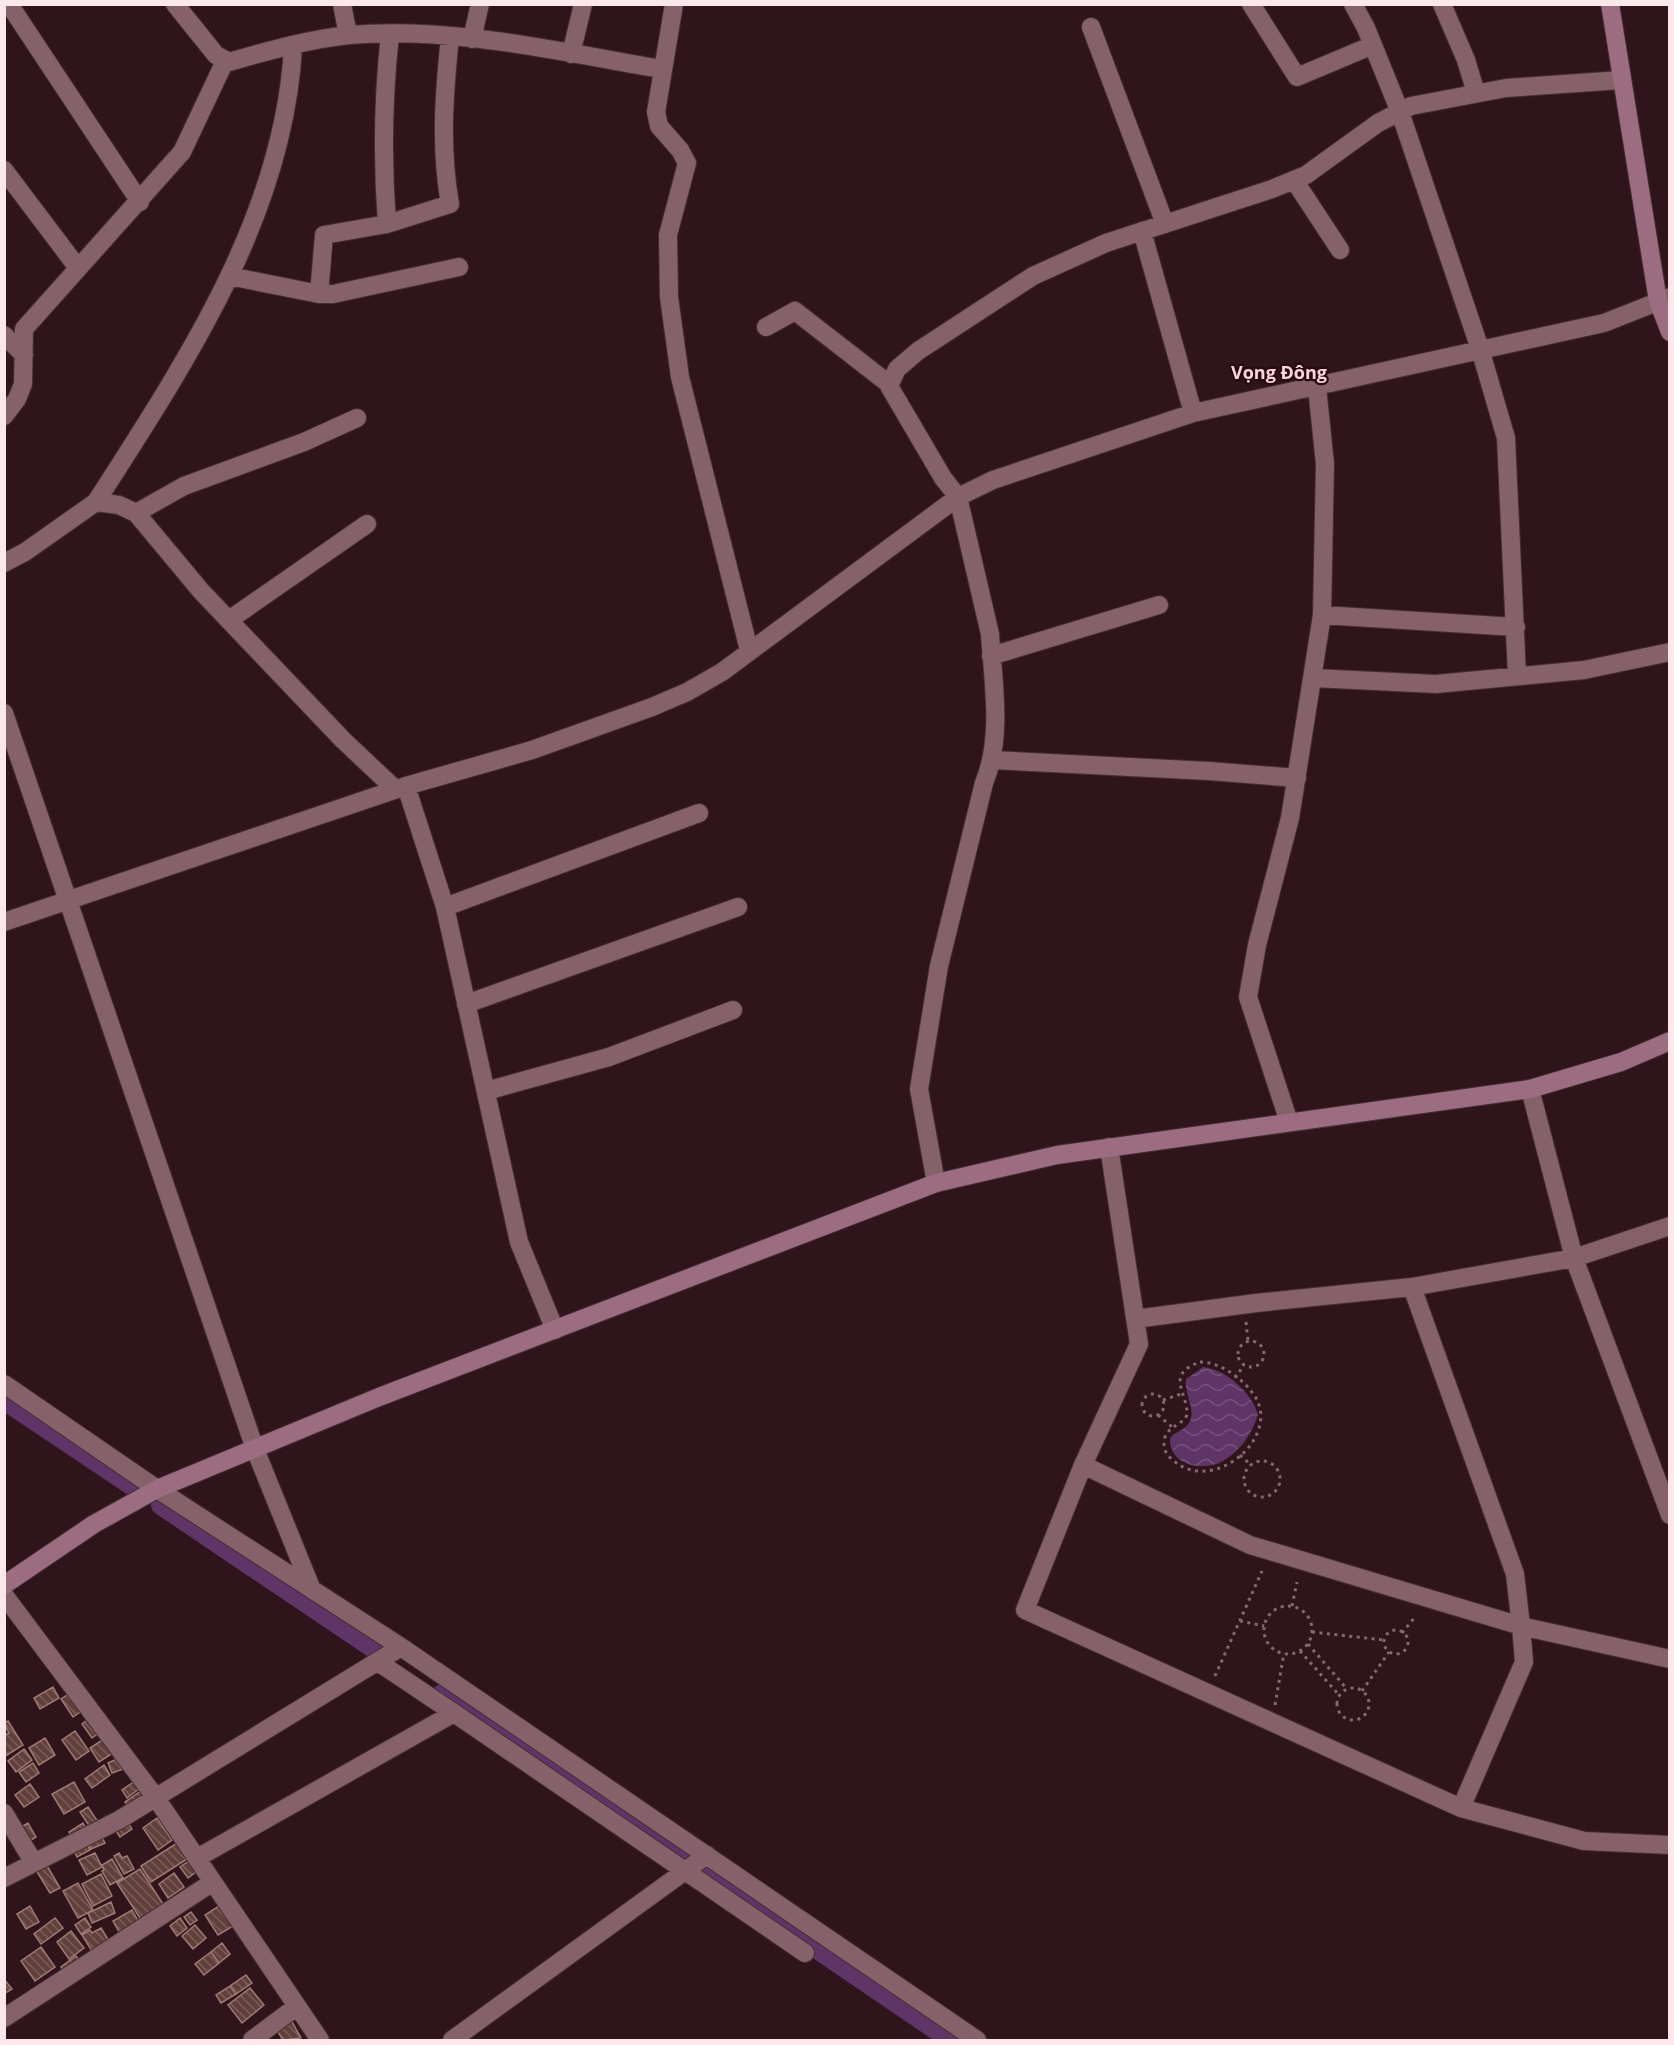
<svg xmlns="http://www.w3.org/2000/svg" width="1674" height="2045" viewBox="0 0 1674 2045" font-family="'Open Sans',sans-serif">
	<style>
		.water { fill: url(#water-waves) }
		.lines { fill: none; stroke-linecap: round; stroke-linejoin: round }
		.canal { stroke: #5e3566; stroke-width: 20 }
		.building { fill: url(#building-back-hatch); stroke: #9e7a75; stroke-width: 1.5 }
		.street-casing { stroke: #452f34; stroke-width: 20 }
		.secondary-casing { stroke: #452f34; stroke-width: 20 }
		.path { stroke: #836a70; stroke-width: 3; stroke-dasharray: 3 4.5; stroke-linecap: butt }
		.street { stroke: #856269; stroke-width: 18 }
		.secondary { stroke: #9c6c80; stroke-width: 18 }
		.labels { text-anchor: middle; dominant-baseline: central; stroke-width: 4.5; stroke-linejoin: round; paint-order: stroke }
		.quarter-label { font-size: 18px; font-weight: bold; fill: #fcd4dc; stroke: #260b12 }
	</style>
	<defs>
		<pattern id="water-waves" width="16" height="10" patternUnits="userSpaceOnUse" patternTransform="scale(1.5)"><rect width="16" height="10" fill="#5e3566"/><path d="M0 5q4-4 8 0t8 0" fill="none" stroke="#76527c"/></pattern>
		<pattern id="building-back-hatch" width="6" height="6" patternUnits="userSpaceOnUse" patternTransform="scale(1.5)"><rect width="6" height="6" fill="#61403c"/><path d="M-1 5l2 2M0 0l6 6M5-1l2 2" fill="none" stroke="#795c58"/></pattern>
	</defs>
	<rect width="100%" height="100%" fill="#30141b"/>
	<path class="water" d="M1203 1367C1227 1370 1251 1392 1258 1414 1253 1432 1242 1449 1226 1459 1206 1473 1169 1467 1170 1438 1175 1432 1185 1430 1189 1423 1197 1410 1184 1395 1186 1379Z"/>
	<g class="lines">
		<path class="canal" d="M4 1400 131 1485
			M161 1505 373 1648
			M442 1694 951 2040"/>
	</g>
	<path class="building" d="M53 1687 59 1698 40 1709 34 1698Z
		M73 1691 86 1708 73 1717 61 1699Z
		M93 1716 103 1730 92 1738 82 1724Z
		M8 1721 23 1745 4 1757V1735L9 1733 4 1723Z
		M75 1731 89 1751 76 1760 62 1740Z
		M45 1738 55 1755 39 1765 29 1748Z
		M104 1739 113 1753 99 1762 90 1748Z
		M24 1749 32 1760 16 1772 8 1761Z
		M119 1758 123 1769 112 1773 108 1763Z
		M33 1763 39 1773 26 1782 19 1772Z
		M104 1765 110 1775 92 1788 85 1779Z
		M135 1781 140 1788 127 1798 122 1790Z
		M74 1782 85 1802 64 1814 52 1794Z
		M30 1784 39 1797 24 1807 15 1795Z
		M141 1791 147 1799 131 1810 125 1802Z
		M88 1807 98 1822 90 1827 80 1812Z
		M157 1818 172 1840 158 1850 143 1828Z
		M126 1820 132 1829 120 1837 114 1828Z
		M28 1823 36 1837 28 1842 19 1828Z
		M83 1823 89 1834 74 1842 69 1832Z
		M101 1835 105 1843 91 1849 88 1841Z
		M86 1842 90 1850 77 1857 73 1849Z
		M177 1843 187 1859 151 1882 141 1866Z
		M95 1853 102 1867 87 1875 79 1860Z
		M119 1853 122 1858 127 1856 134 1869 124 1874 114 1856Z
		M112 1859 123 1878 110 1885 102 1871 104 1870 102 1865Z
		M189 1861 196 1872 188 1878 180 1867Z
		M46 1864 60 1888 50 1893 36 1870Z
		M140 1869 165 1907 142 1921 117 1883Z
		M174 1873 184 1887 168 1898 159 1884Z
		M101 1874 112 1896 93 1906 82 1884Z
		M78 1883 93 1910 78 1918 63 1891Z
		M111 1902 115 1913 92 1923 88 1913Z
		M30 1906 39 1922 26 1929 17 1914Z
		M219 1906 233 1926 218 1935 205 1915Z
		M132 1910 141 1926 122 1937 113 1921Z
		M191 1912 197 1920 190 1925 184 1917Z
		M55 1918 63 1928 41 1944 34 1934Z
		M85 1918 91 1927 81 1934 75 1925Z
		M180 1918 187 1928 177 1936 170 1926Z
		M195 1925 206 1938 193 1949 182 1936Z
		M101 1928 112 1946 95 1956 82 1935 90 1930 92 1933Z
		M71 1931 84 1948 69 1959 57 1942Z
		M222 1943 230 1954 219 1963 211 1952Z
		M41 1947 55 1967 35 1981 21 1961Z
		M211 1952 219 1963 204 1975 195 1964Z
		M76 1956 82 1964 67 1975 61 1967Z
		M246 1975 252 1983 236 1994 230 1986Z
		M4 1979 12 1989 4 1994Z
		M230 1986 236 1994 221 2003 216 1995Z
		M250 1988 264 2005 242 2023 228 2005Z
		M291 2020 301 2038 283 2040 276 2029Z"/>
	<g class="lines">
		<defs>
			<path id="street" d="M9 4 140 202
				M175 4 216 55 229 62C267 51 310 39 349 35 452 26 560 52 661 69
				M342 4 348 35
				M674 4 656 112 659 126 680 150 687 163 668 235 669 297 680 377 749 650
				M1251 4 1297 77 1373 45
				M1353 4 1366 28 1400 112 1480 349 1506 438 1517 676
				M1442 4 1466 60 1476 93
				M1091 27 1165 224
				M472 39 480 4
				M571 54 583 4
				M4 170 78 268
				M1294 180 1340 250
				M387 224C382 160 383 98 390 34
				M1142 231 1193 413
				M229 276 319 294H333L459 267
				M319 294 324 235 387 224 450 204C440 148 444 94 450 37
				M766 327 795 311 889 384
				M4 335 24 355
				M4 416 17 399 23 384 24 329 182 152 225 61
				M96 502C185 363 284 216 293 47
				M136 513 184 486 304 442 357 418
				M4 563 25 552 96 502 119 505 136 513 201 591 343 740 395 789
				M1322 615 1516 627
				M229 620 367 524
				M991 656 1159 605
				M1313 678 1436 684 1584 670 1670 652
				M4 713 255 1449 312 1590
				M992 760 1209 771 1297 778
				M406 786 445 907 519 1242 555 1330
				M445 907 699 813
				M4 922 406 786 532 750 652 707 687 692 722 672 958 497 993 480 1193 413 1604 323 1670 297
				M466 1004 738 907
				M1530 1089 1574 1258 1670 1515
				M486 1091 609 1057 733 1010
				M1289 1122 1248 997 1257 945 1290 818 1322 615 1325 464 1317 387
				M1109 1147 1139 1344 1083 1465 1025 1610 1461 1808 1584 1841 1670 1845
				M936 1183 919 1089 939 966 984 783C1003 737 993 682 990 634L958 497 943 478 889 386 897 369 918 351 1033 276 1106 243 1272 189 1306 175 1378 123 1411 106 1506 88 1621 80
				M1412 1287 1515 1574 1521 1626 1524 1662 1461 1808
				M1135 1319 1256 1303 1412 1287 1574 1258 1670 1226
				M4 1384 157 1489 401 1647 977 2040
				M1083 1465 1250 1545 1521 1626 1670 1659
				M4 1595 156 1798 320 2040
				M454 1713 805 1953
				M4 1813 34 1863
				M197 1858 454 1713 378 1662
				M4 1878 119 1820 401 1647
				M4 2018 213 1882
				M252 2040 296 2007
				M452 2040 707 1855"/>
			<path id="secondary" d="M1610 4 1658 301 1670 332
				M4 1585 94 1524 157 1489 379 1397 936 1183 1057 1155 1530 1089 1621 1062 1670 1041"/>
		</defs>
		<use href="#street" class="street-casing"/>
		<use href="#secondary" class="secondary-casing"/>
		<path class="path" d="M1246 1322 1248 1341
			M1238 1354a13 13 0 1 1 26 0a13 13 0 1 1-26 0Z
			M1200 1362C1219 1362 1239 1376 1251 1391 1287 1433 1215 1496 1174 1461 1166 1455 1162 1448 1165 1437 1169 1426 1182 1425 1187 1415 1188 1392 1164 1375 1200 1362Z
			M1235 1378 1244 1365
			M1142 1405a11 11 0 1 1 22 0a11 11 0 1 1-22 0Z
			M1163 1400 1181 1394
			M1158 1415 1172 1427
			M1240 1455 1251 1465
			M1244 1479a18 18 0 1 1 36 0a18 18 0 1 1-36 0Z
			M1292 1606 1297 1582
			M1264 1630a24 24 0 1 1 48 0a24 24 0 1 1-48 0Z
			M1240 1621 1264 1626
			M1384 1642a12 12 0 1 1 24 0a12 12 0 1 1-24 0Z
			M1312 1632 1384 1640
			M1402 1633 1415 1617
			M1308 1644 1347 1689
			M1300 1651 1339 1695
			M1215 1676 1262 1571
			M1337 1704a16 16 0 1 1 32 0a16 16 0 1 1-32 0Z
			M1362 1691 1389 1652
			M1275 1705 1284 1653"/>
		<use href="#street" class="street"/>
		<use href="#secondary" class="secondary"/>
	</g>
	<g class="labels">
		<g class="quarter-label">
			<text x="1279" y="372">Vọng Đông</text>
		</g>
	</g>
	<rect width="1674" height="2045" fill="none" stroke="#fce8eb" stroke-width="12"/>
</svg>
